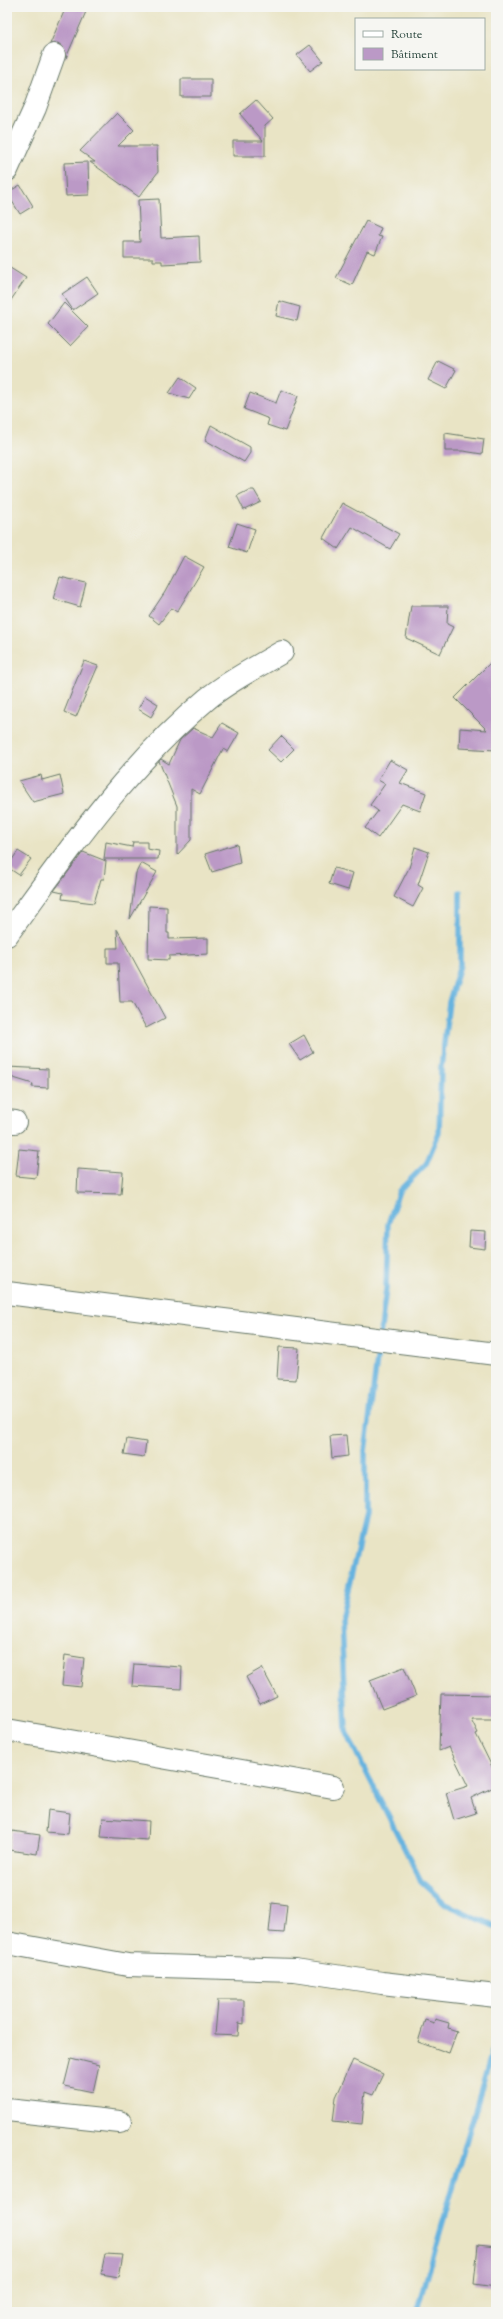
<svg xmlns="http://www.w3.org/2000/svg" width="503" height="2319" viewBox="0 0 503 2319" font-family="'Sorts Mill Goudy',serif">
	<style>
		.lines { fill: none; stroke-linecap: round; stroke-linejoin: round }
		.stream { stroke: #66b3df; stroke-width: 5.5 }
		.building { fill: #bb99c6 }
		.minor-casing { stroke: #667767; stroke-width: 24 }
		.minor { stroke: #fff; stroke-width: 22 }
	</style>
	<rect width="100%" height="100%" fill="#f6f6f2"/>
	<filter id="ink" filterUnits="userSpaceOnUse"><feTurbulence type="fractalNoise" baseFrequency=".025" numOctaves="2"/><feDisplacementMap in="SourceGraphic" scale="8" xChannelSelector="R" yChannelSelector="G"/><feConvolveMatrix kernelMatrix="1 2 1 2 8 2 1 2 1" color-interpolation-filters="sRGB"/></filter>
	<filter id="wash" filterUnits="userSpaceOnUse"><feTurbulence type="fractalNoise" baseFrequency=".012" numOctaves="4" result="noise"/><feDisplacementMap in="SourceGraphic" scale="16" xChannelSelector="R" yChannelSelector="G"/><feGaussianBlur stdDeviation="0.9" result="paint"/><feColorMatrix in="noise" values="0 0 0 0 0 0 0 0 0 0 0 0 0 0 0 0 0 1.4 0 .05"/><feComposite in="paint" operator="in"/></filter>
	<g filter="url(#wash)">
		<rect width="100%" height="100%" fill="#e9e4c5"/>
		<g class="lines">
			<path class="stream" d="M380 1336 386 1289 388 1224 399 1191 426 1164 439 1133 441 1068 449 1002 460 965V892
				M379 1344 365 1452V1517L341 1619 346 1732 421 1881 446 1904 496 1927
				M417 2312 496 2038"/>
		</g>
		<g id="blocks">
			<path class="building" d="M66 7H88L66 58 63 47 58 43 50 44Z
				M310 45 323 61 310 71 297 55Z
				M181 79H211V97H181Z
				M256 100 273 119 265 126V156H233V141H263L240 114Z
				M117 113 134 130 118 146H157L158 172 139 197 90 162H95L80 151Z
				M88 162 89 195 66 196 64 163Z
				M20 185 33 206 20 214 7 193Z
				M159 199 161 238 199 236 200 262 162 264V261H153V258H124V242H140L138 200Z
				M366 221 381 228 378 236 382 237 375 254 367 251 352 285 336 278Z
				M7 266 26 278 7 306Z
				M87 277 98 293 73 310 62 294Z
				M279 301 300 307 297 321 276 316Z
				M64 303 88 327 70 346 48 324Z
				M438 361 456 370 446 389 428 380Z
				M180 377 196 388 189 399 169 393Z
				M281 390 298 396 285 431 267 425 269 419 244 409 250 393 276 403Z
				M211 425 250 447V453L244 462 205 440Z
				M445 433 484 439 482 454 463 451H445Z
				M249 490H254L261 502 244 510 237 496Z
				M342 503 399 534 390 549 352 527 338 549 323 538Z
				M237 523 255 529 247 553 229 547Z
				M184 556 204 567 177 612 171 608 159 624 149 616 165 592Z
				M60 577 86 583 80 607 53 599Z
				M411 606H448L447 624 453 627 440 654 406 638Z
				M496 657V750L459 748 460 728 487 730 455 698Z
				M84 661 98 666 76 717 64 712Z
				M145 696 158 704 151 717 138 709Z
				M222 723 239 733 228 752 223 749 200 794 191 789V840L177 855V806L159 761 161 759 169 764 180 740 193 728 213 737Z
				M281 736 294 749 281 762 268 750Z
				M390 760 408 770 400 783 426 793 420 811 402 804 378 838 365 828 378 811 370 805 385 784 378 780Z
				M41 775 42 780 60 775 64 794 33 802 19 781Z
				M106 842 132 847 133 842H147V849L159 851 158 859H104Z
				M237 844 240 863 212 872 205 854Z
				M415 847 429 852 418 885 423 888 413 907 394 897 409 868Z
				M18 851 31 859 19 875 7 867Z
				M83 852 106 861 104 879H101L94 903 62 899 63 893 54 891Z
				M141 863 157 872 130 919 136 873Z
				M334 868 353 873 348 890 329 884Z
				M149 906 167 907V933H169V939L208 938V954L169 956V960L148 959Z
				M117 929 165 1018 146 1028 132 1002H120L118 963H107V948H118Z
				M304 1035 313 1052 300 1060 289 1044Z
				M7 1067 48 1069V1088L32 1087 33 1084 7 1076Z
				M19 1149 39 1151 36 1178 16 1176Z
				M78 1169 123 1172 121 1194 77 1193Z
				M470 1231 486 1232 485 1249 469 1247Z
				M279 1347 299 1348 296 1380 277 1379Z
				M346 1435 348 1456 332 1458 330 1436Z
				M127 1439 146 1442 144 1457 124 1454Z
				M65 1655 84 1658 81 1687 62 1685Z
				M134 1664 182 1667 181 1689 132 1686Z
				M404 1667 416 1696 382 1709 370 1680Z
				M262 1668 277 1696 260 1704 246 1677Z
				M441 1694 496 1695V1719H471L478 1733 476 1734 496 1775V1786L471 1798 476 1813 454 1820 446 1793 468 1786 449 1747 439 1751Z
				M48 1810 70 1813 68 1834 46 1832Z
				M103 1818 149 1821 148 1840 101 1837Z
				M12 1831 40 1835 37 1854 9 1850Z
				M272 1903 287 1905 284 1933 269 1932Z
				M218 2000H244V2024L239 2023 238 2036 215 2035Z
				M435 2019 449 2023 448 2028 457 2031 449 2053 418 2042 425 2020 434 2023Z
				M71 2058 99 2065 93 2092 64 2086Z
				M353 2060 383 2074 373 2095 365 2092 362 2124 333 2121 336 2097Z
				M478 2245 496 2247V2287L474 2284Z
				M105 2254 123 2255 119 2277 101 2274Z"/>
		</g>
	</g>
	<g filter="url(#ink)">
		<use href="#blocks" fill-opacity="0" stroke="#667767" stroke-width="1"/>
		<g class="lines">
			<defs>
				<path id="minor" d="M7 170 35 108 54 55
					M7 935C68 851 127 766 207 699 230 680 257 667 282 652
					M7 1121 15 1122
					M7 1293 496 1354
					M7 1730 333 1787
					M7 1943 128 1965 295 1970 382 1983 496 1996
					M7 2110 120 2122"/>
			</defs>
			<use href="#minor" class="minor-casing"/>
			<use href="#minor" class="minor"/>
		</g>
	</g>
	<rect width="503" height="2319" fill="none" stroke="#f6f6f2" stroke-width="24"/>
	<rect x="355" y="18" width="130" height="52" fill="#f6f6f2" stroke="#a0aca6"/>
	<rect x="363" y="31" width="20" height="6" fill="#ffffff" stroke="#a0aca6"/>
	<text x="391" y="38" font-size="12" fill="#1f3d34">Route</text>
	<rect x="363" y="48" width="20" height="12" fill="#bb99c6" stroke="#a0aca6"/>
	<text x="391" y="58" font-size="12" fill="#1f3d34">Bâtiment</text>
</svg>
